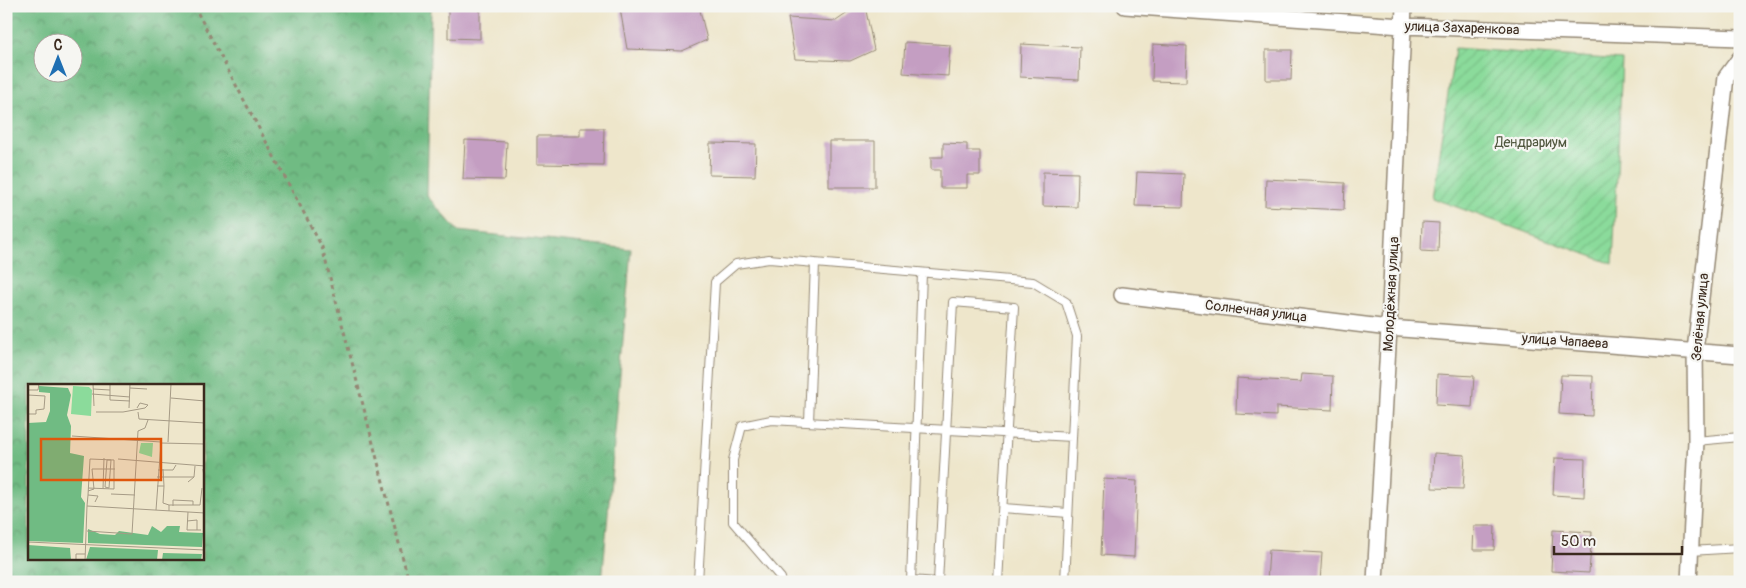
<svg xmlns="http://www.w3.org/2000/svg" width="1746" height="588" viewBox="0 0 1746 588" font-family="Pangolin,sans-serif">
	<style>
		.forest { fill: url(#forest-crowns); stroke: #567250; fill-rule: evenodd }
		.garden { fill: url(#garden-furrows); stroke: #63825c }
		.building { fill: #c49ec2 }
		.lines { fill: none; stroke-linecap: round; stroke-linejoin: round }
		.lane-casing { stroke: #948874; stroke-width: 10 }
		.street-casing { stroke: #948874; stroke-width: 18 }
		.path { stroke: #948874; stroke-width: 3; stroke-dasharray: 4 4; stroke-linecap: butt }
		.lane { stroke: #fff; stroke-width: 8 }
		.street { stroke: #fff; stroke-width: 15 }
		.labels { text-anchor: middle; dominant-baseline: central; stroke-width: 4.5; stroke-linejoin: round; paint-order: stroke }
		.street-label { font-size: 14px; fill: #3b2a1e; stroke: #f6f6f2 }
		.park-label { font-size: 14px; fill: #4f563d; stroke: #f6f6f2 }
		.inset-road { fill: none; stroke: #a69b86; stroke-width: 1 }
		.view { fill: #df570d; fill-opacity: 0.15; stroke: #df570d; stroke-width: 2.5 }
		.inset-edge { fill: none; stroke: #3b2a1e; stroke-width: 2.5 }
	</style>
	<defs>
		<pattern id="forest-crowns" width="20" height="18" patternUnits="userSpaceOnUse" patternTransform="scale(1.25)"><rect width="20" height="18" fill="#70bb83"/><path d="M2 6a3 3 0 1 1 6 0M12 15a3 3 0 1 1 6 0" fill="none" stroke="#5d986b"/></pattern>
		<pattern id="garden-furrows" width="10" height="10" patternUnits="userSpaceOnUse" patternTransform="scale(1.25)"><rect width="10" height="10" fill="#8bdb9b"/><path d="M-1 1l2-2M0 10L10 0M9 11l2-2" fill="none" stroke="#79bc85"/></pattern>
	</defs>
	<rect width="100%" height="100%" fill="#f6f6f2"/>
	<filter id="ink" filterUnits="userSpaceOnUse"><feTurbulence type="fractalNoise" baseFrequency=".02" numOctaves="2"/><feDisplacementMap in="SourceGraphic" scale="10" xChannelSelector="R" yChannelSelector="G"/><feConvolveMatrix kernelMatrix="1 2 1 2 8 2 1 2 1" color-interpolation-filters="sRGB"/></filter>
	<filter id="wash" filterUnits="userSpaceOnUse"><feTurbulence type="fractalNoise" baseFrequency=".0096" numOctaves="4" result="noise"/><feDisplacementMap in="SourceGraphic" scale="20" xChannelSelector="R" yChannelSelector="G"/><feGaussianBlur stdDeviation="1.12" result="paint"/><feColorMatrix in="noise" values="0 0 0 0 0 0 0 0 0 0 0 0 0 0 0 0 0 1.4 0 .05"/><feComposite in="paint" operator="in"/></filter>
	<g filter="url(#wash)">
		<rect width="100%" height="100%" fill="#eee6cb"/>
		<path class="forest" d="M6 6H431L427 196 458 231 631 249 602 582H6ZM42 42H72V72H42ZM29 386H202V559H29Z"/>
		<path class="garden" d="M1455 48 1622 60 1613 264 1432 198Z"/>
		<g id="blocks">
			<path class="building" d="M448 6H480V39L448 38Z
				M676 6H699L707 40 682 51 627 49 620 8 668 11Z
				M858 6H865L874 50 850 61 795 59 788 18 836 21Z
				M905 42 950 45 948 76 903 73Z
				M1021 44 1080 47 1079 80 1020 77Z
				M1153 44 1187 46 1186 82 1152 81Z
				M1266 50H1292L1291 80H1266Z
				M580 128H604L603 165 537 164V136H580Z
				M465 140 507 142 505 180 463 179Z
				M829 141H875V187H829Z
				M710 143 756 144 755 176 709 175Z
				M943 143 967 144V151H980V175H967V188H940V170H931V157H943Z
				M1043 172 1078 173 1077 207 1043 206Z
				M1137 172 1184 174 1183 207 1135 206Z
				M1266 179 1345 183 1344 210 1265 206Z
				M1422 222 1439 223 1438 252 1421 251Z
				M1302 374 1333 376 1332 410 1276 407V416L1236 414 1237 378 1301 382Z
				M1437 374 1474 376 1472 407 1436 405Z
				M1561 375 1593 376 1592 416 1559 414Z
				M1434 453 1465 455 1463 489 1432 488Z
				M1555 458 1585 459 1584 497 1553 495Z
				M1104 479 1137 481 1134 557 1101 555Z
				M1474 526H1495L1494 550H1473Z
				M1553 530 1592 532 1589 573 1551 571Z
				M1269 550 1322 553 1320 582H1267Z"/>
		</g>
	</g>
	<g filter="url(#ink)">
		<use href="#blocks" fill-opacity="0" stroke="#948874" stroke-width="1"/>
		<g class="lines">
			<defs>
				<path id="lane" d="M809 422 815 263
					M1696 441 1740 437
					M1003 508 1068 513
					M1690 551 1740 548
					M911 580 937 582
					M698 582 715 282 736 264 769 259 1033 282 1066 302 1077 336 1065 582
					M781 582V578L733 522V460L742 426 771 420 1072 437
					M911 582 922 273
					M938 582 953 302 1014 307 998 582"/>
				<path id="street" d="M1125 6 1402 26 1740 38
					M1122 295 1389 328 1740 355
					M1375 582 1389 328 1404 6
					M1689 582 1696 441 1695 351 1726 77 1740 58"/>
			</defs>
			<use href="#lane" class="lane-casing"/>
			<use href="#street" class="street-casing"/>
			<path class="path" d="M194 6 322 247 409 582"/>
			<use href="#lane" class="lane"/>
			<use href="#street" class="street"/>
		</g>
	</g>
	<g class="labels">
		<g class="street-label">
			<text transform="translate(1462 28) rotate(2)">улица Захаренкова</text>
			<text transform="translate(1391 294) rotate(-87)">Молодёжная улица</text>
			<text transform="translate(1256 311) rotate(7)">Солнечная улица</text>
			<text transform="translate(1700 317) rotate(-85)">Зелёная улица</text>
			<text transform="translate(1565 341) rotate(4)">улица Чапаева</text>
		</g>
		<g class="park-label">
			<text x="1531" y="142">Дендрариум</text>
		</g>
	</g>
	<g transform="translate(28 384)">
		<rect width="176" height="176" fill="#eee6cb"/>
		<path d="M11 2 40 4 43 11 39 31 43 42 42 69 56 72 53 113 57 119 55 159 0 157V39L18 38 22 27V9L11 8ZM124 142 133 148 139 142H152L151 148 175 149 174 163 60 159V145L72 150 87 151 91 147 120 151ZM0 161 42 164 43 176H0ZM62 163 130 166 129 176H58ZM135 169 174 170 173 176H134Z" fill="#70bb83"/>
		<path d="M113 59H125L124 73 111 69Z" fill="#8bdb9b"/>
		<path d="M45 2 61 3 64 6 63 32 43 30Z" fill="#8bdb9b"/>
		<path class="inset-road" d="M0 0V6H10L11 0M65 0 66 22M82 0V16L102 17M102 4 119 5M65 5 82 6M64 10 102 13M0 11 17 12 16 25 8 26V30H0M143 14 177 17M101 24 102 0M68 28H95L117 24 120 21 112 19 109 24M110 28 111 35 177 39M44 52 133 58M140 58 143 0M90 75 177 82M79 76H83L81 104 77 103ZM175 85 177 101M130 86H145L148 81M129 93H166M160 98 166 93 167 82M129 102H136L135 85M136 102 135 119 141 121V127M75 105 76 74M60 107 66 105 64 85H87M83 110 107 111M60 111 70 112 67 118M141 121H172L174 104M59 122 60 111 62 75 86 76V105L60 104M145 122V116L165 117V121M128 126 133 59 177 60M160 128 159 146H173M159 137 169 136V146M59 147 104 150 110 47 117 44 120 36M0 158 177 166M48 177V170H57M57 177 59 122 177 129"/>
		<path class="view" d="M13 55H133V96H13Z"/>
		<rect width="176" height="176" class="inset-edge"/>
	</g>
	<rect width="1746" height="588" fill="none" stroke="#f6f6f2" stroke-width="25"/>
	<g transform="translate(58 58)"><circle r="24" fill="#f6f6f2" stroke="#aba49d"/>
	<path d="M0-4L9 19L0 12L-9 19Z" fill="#1f6fb2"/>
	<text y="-8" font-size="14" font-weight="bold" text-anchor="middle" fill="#3b2a1e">С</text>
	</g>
	<path d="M1554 546v8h128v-8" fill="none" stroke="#3b2a1e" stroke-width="2.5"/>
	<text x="1561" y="546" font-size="15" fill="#3b2a1e" stroke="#f6f6f2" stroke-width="4" paint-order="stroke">50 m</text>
</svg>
